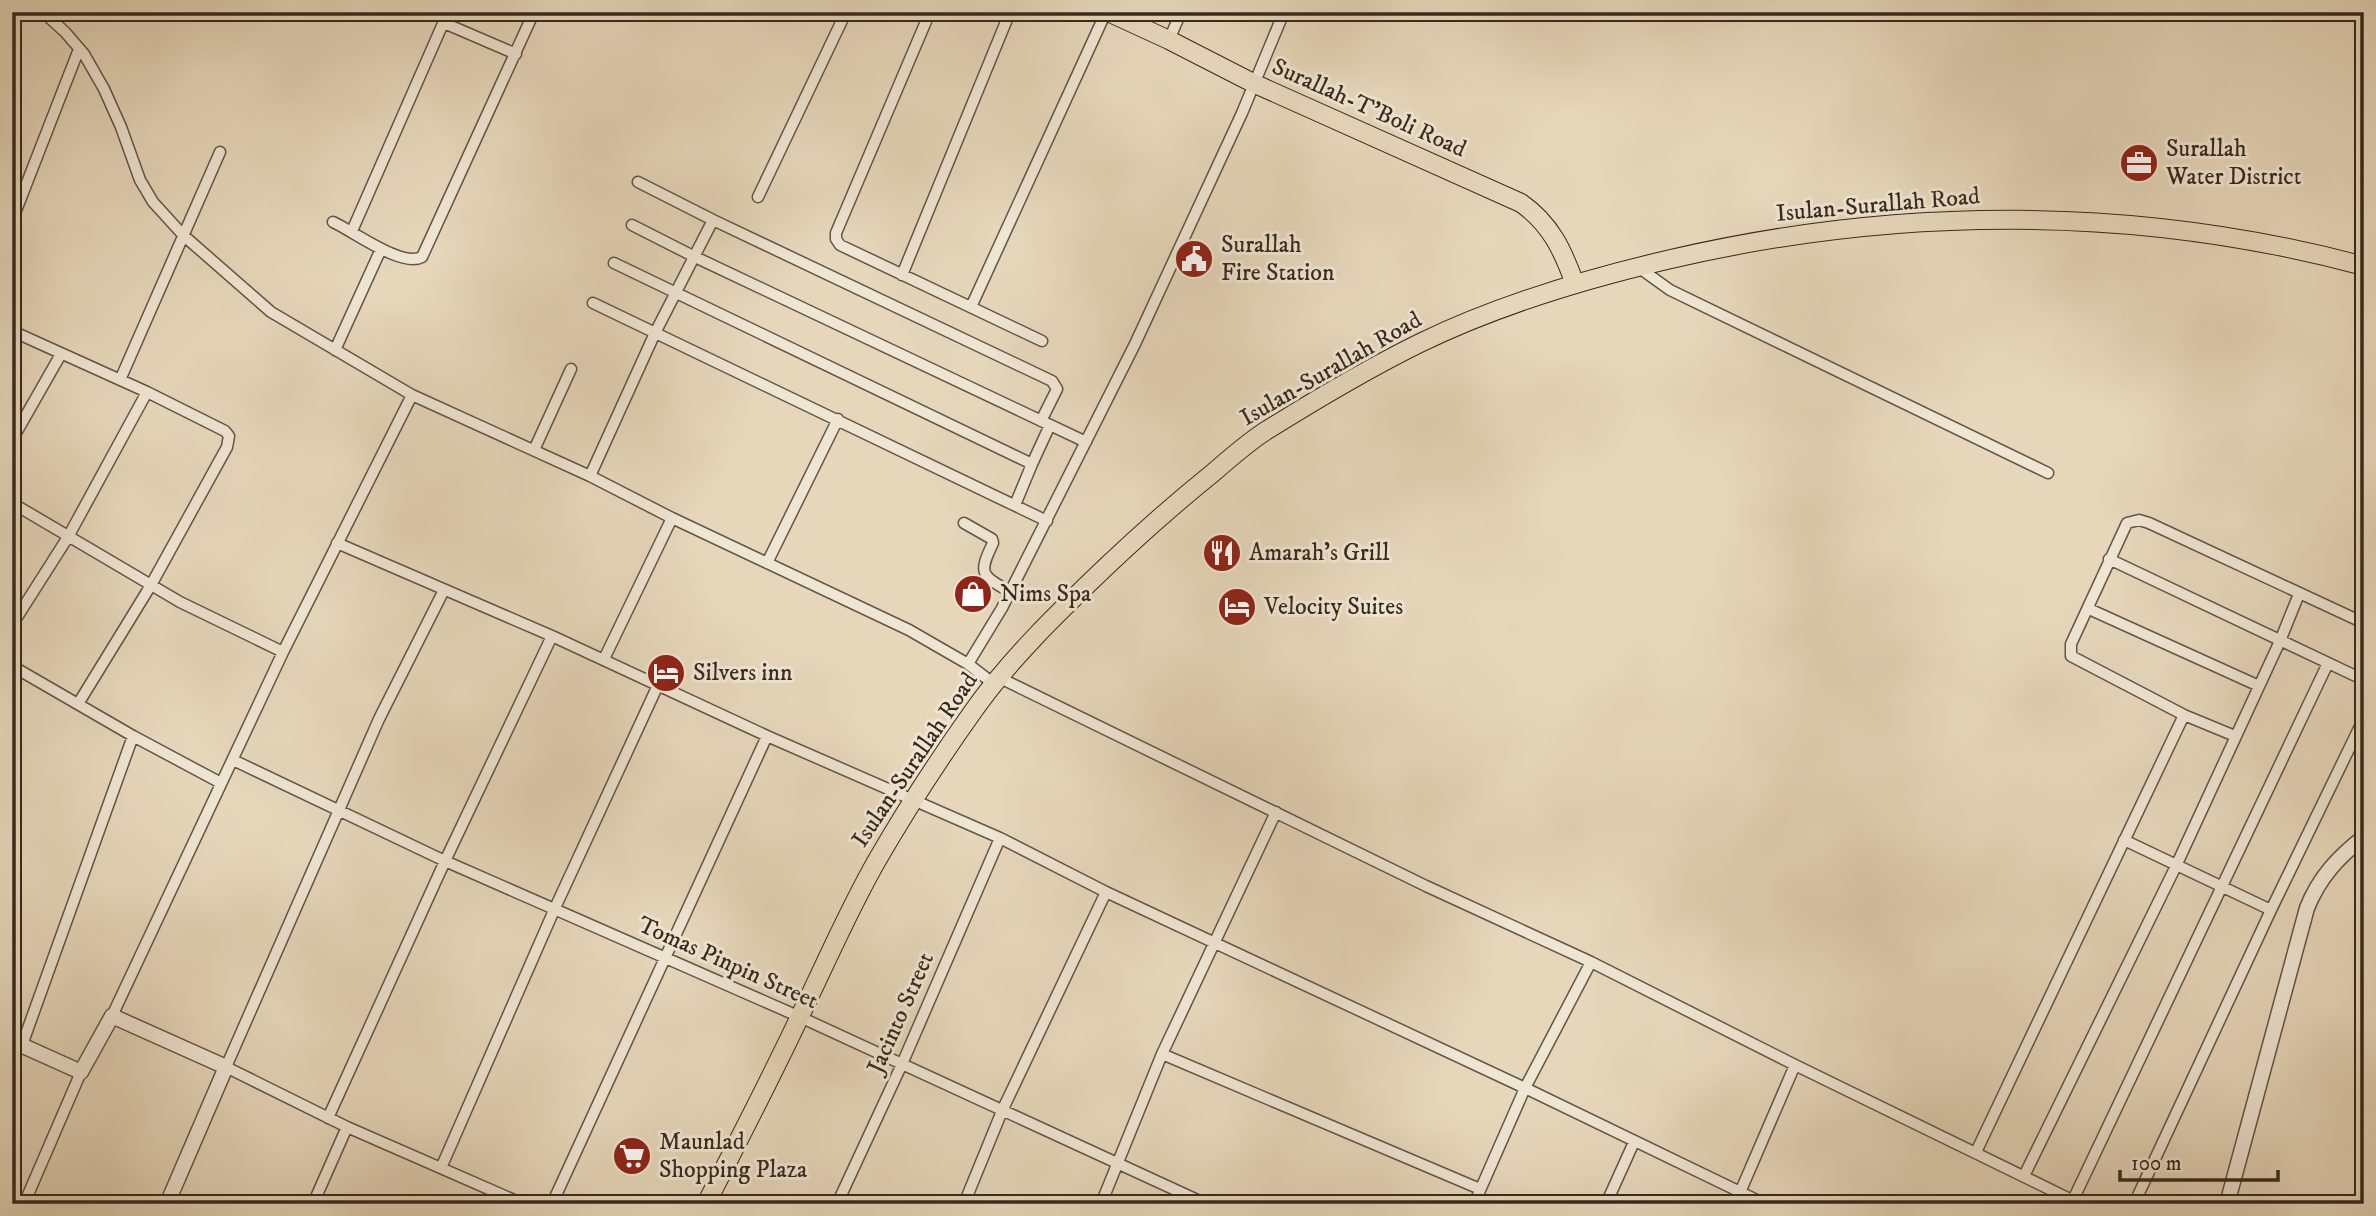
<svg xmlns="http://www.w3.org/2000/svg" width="2376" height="1216" viewBox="0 0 2376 1216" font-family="'IM FELL DW Pica',serif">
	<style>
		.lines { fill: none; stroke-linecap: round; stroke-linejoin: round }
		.minor-casing { stroke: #625544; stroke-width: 13 }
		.tertiary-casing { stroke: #625544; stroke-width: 17 }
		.primary-casing { stroke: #362a1c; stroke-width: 20 }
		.trunk-casing { stroke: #362a1c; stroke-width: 20 }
		.minor { stroke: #efe5d3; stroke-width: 10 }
		.tertiary { stroke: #efe5d3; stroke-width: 14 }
		.primary { stroke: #e6d7bb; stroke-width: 18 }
		.trunk { stroke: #e6d7bb; stroke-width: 18 }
		.labels { text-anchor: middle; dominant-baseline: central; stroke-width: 6; stroke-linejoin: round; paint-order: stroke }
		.street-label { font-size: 24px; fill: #362a1c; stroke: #efe5d3 }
		.poi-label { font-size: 24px; fill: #362a1c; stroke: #efe5d3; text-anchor: start }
	</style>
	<rect width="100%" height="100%" fill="#e6d7bb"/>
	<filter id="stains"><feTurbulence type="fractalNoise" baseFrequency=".00286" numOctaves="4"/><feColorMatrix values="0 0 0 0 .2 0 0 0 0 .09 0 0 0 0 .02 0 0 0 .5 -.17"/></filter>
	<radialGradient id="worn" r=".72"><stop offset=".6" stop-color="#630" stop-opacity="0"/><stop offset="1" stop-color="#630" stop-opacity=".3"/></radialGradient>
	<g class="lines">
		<defs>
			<path id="minor" d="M43 12 65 32 84 54 104 89 121 127 140 180 153 202 183 235 271 312 412 395 590 476 672 518 909 630 968 664 994 684
				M930 12 836 233V239L840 245 1042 341
				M444 23 516 54
				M1169 40 1181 12
				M638 182 713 220 1052 381 1057 389 1041 421
				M758 197 846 12
				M12 221 79 49
				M333 222C353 231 402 268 422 257L534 12
				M632 225 693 256 1086 442
				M352 231 448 12
				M614 263 1032 464 1050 425
				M1638 267 1670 290 2048 473
				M902 275 1010 12
				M593 303 1047 521
				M971 307 1106 12
				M12 331 147 392 225 431 229 436 227 447 151 585 78 704
				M335 350 381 249
				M120 380 220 152
				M12 440 61 354
				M534 450 571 369
				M590 476 655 333 713 220
				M12 503 180 602 283 652
				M1015 505 1032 464
				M964 523 992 539 993 543C978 574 981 575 1010 592
				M337 543 552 636 767 736 1000 838 1106 892 1525 1088 1765 1204
				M2109 559 2364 680
				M767 563 838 419
				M444 590 379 719 226 1067 347 1127 523 1204
				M2089 609 2259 686
				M12 625 68 537 147 392
				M604 659 672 518
				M968 664 1002 608 1135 344 1242 113 1284 12
				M12 666 133 736 221 783
				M1000 678 1426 886 1591 962 1795 1065 2080 1204
				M2235 736 2184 715 2071 656V644L2127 523 2139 520 2149 523 2364 623
				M233 760 445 861 800 1017 1206 1204
				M2124 840 2271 910
				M112 1016 283 652 412 395
				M22 1045 133 736
				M1162 1054 1480 1189
				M328 1118 445 861 552 636
				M1976 1152 2184 715
				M441 1168 555 908 658 685
				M2024 1176 2176 866 2280 641 2299 594
				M2073 1200 2328 663
				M24 1204 81 1072
				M313 1204 347 1127
				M552 1204 767 736
				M837 1204 902 1064 1000 838
				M964 1204 1002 1111 1106 892
				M1101 1204 1162 1054 1276 812
				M1474 1204 1525 1088 1591 962
				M1606 1204 1634 1142
				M1735 1204 1795 1065
				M2134 1204 2271 910 2364 718"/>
			<path id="tertiary" d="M12 1041 81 1072 112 1016 226 1067 167 1204
				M2227 1204 2307 908C2319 878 2338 857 2364 837"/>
			<path id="primary" d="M1108 12 1169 40 1253 83 1521 203C1551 224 1563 251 1575 284"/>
			<path id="trunk" d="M706 1204C738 1141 771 1078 801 1014 826 963 848 911 876 862 906 810 939 759 974 710 1012 656 1063 608 1110 563 1144 531 1178 501 1214 472 1230 458 1246 444 1264 432 1312 402 1369 368 1420 343 1496 306 1589 278 1671 259 1899 206 2137 205 2364 266"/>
		</defs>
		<use href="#minor" class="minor-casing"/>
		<use href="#tertiary" class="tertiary-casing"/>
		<use href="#primary" class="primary-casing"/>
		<use href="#trunk" class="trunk-casing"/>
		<use href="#minor" class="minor"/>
		<use href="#tertiary" class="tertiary"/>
		<use href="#primary" class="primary"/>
		<use href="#trunk" class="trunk"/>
	</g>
	<defs>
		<symbol id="office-disc" viewBox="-11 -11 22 22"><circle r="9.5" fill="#8f2418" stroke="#efe5d3"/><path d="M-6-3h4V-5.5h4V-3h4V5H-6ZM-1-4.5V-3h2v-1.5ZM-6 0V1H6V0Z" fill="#fff"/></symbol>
		<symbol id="civic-disc" viewBox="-11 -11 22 22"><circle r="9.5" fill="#8f2418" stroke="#efe5d3"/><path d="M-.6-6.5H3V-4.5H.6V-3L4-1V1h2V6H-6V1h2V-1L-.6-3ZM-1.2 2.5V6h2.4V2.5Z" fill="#fff"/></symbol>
		<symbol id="restaurant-disc" viewBox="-11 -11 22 22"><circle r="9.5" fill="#8f2418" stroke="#efe5d3"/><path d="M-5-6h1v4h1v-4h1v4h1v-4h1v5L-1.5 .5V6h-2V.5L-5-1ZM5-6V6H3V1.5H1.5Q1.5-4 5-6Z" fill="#fff"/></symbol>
		<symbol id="shop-disc" viewBox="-11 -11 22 22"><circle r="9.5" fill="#8f2418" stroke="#efe5d3"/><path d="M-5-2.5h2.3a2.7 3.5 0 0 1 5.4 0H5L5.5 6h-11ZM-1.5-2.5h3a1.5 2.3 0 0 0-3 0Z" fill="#fff"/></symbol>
		<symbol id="hotel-disc" viewBox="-11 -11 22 22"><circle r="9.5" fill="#8f2418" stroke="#efe5d3"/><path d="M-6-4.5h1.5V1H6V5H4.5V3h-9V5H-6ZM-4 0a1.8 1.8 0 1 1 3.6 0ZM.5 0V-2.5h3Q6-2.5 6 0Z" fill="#fff"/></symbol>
		<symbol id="supermarket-disc" viewBox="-11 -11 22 22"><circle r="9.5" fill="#8f2418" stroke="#efe5d3"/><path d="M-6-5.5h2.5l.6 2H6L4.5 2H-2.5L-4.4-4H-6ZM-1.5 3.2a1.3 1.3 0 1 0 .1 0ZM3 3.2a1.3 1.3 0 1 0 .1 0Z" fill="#fff"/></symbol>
	</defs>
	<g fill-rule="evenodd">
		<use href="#office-disc" x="2117" y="141" width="44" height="44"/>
		<use href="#civic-disc" x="1172" y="237" width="44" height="44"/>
		<use href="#restaurant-disc" x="1200" y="531" width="44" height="44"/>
		<use href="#shop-disc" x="951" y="572" width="44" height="44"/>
		<use href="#hotel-disc" x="1215" y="585" width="44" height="44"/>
		<use href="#hotel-disc" x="644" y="651" width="44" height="44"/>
		<use href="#supermarket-disc" x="610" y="1134" width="44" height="44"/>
	</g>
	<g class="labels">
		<g class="street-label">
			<text transform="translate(1369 108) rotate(24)">Surallah-T'Boli Road</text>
			<text transform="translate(1878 205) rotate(-5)">Isulan-Surallah Road</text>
			<text transform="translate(1331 369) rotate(-30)">Isulan-Surallah Road</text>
			<text transform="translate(915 760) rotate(-56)">Isulan-Surallah Road</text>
			<text transform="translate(728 963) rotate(24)">Tomas Pinpin Street</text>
			<text transform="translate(901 1013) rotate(-66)">Jacinto Street</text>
		</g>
		<g class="poi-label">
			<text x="2166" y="149">Surallah<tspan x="2166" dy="28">Water District</tspan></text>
			<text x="1221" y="245">Surallah<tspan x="1221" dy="28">Fire Station</tspan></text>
			<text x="1249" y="553">Amarah's Grill</text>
			<text x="1000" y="594">Nims Spa</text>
			<text x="1264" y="607">Velocity Suites</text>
			<text x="693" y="673">Silvers inn</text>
			<text x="659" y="1142">Maunlad<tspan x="659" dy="28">Shopping Plaza</tspan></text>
		</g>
	</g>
	<rect width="2376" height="1216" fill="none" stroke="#e6d7bb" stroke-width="42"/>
	<rect x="14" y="14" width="2348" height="1188" fill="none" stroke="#362a1c" stroke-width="3.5"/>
	<rect x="21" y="21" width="2334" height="1174" fill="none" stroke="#362a1c" stroke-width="2"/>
	<path d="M2120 1170v10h158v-10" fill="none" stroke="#362a1c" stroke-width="3.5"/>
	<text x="2131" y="1170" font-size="21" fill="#362a1c" stroke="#efe5d3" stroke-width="5" paint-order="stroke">100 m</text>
	<rect width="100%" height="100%" filter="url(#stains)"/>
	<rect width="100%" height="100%" fill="url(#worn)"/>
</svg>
